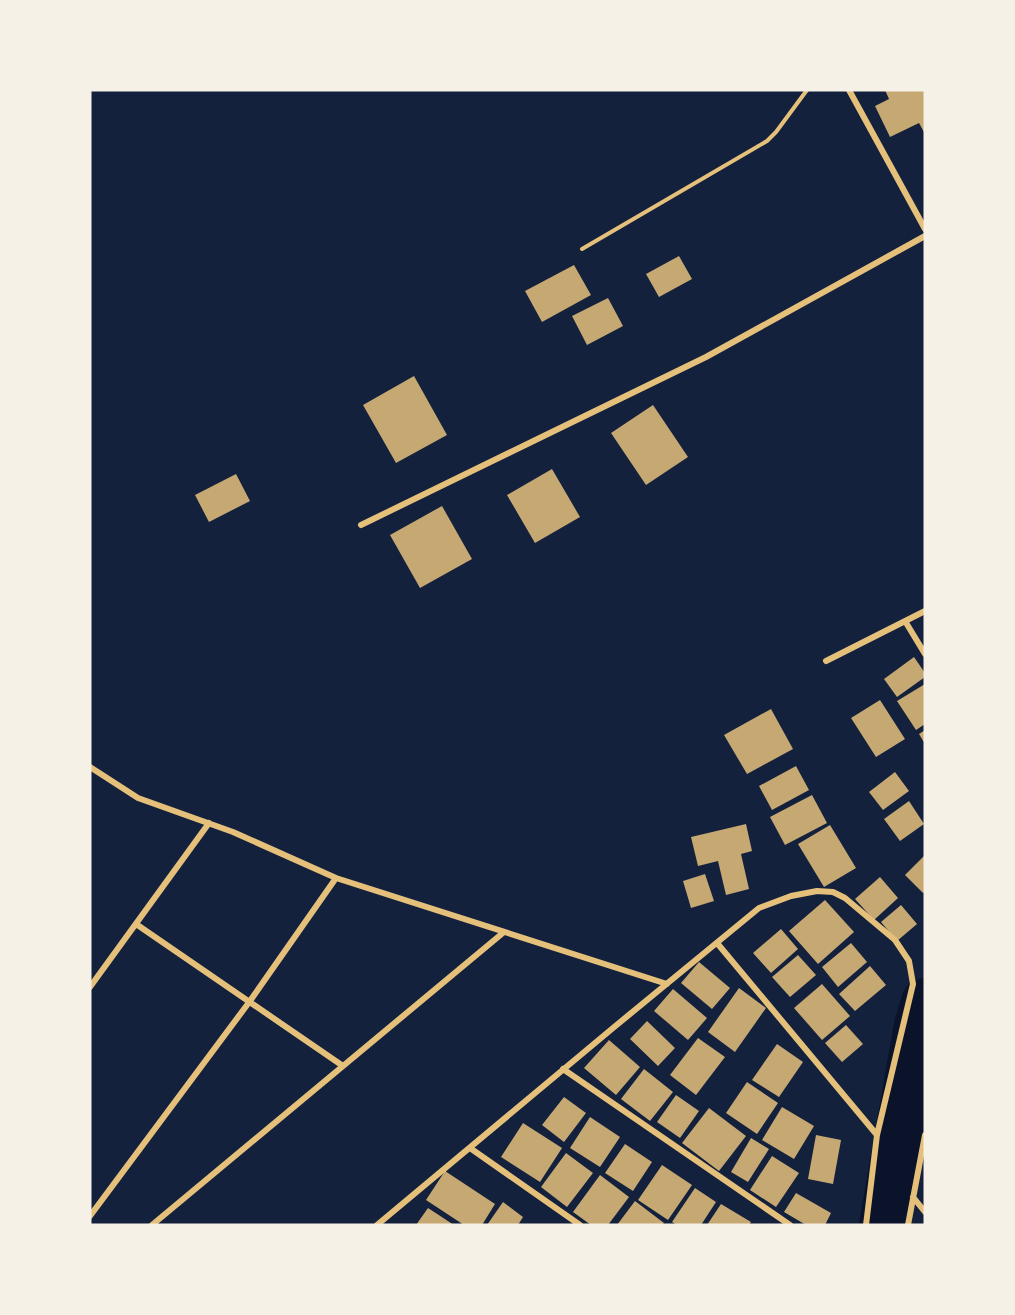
<svg xmlns="http://www.w3.org/2000/svg" width="1015" height="1315" viewBox="0 0 1015 1315" font-family="'Roboto Condensed',sans-serif">
	<style>
		.lines { fill: none; stroke-linecap: round; stroke-linejoin: round }
		.river { stroke: #0b132b; stroke-width: 48 }
		.building { fill: #c6a872 }
		.path { stroke: #e5c07b; stroke-width: 4 }
		.minor { stroke: #e5c07b; stroke-width: 6 }
	</style>
	<rect width="100%" height="100%" fill="#14213d"/>
	<g class="lines">
		<path class="river" d="M883 1225 918 1025 925 1002"/>
	</g>
	<path class="building" d="M885 90H925V134L919 123 890 137 875 106 889 99Z
		M679 256 692 279 659 297 646 274Z
		M574 265 591 295 542 322 525 291Z
		M608 298 623 326 587 345 572 316Z
		M414 376 447 435 396 463 363 405Z
		M653 405 688 457 646 485 611 433Z
		M552 469 580 517 535 543 507 495Z
		M236 474 250 501 209 522 195 495Z
		M442 506 472 559 420 588 390 535Z
		M914 657 925 673V677L897 697 884 679Z
		M925 684V724L916 730 897 701Z
		M880 700 905 739 876 757 851 718Z
		M771 709 793 749 747 774 724 735Z
		M925 730V744L919 734Z
		M796 766 809 790 772 810 759 786Z
		M895 772 909 791 883 810 869 792Z
		M812 795 827 823 785 845 770 817Z
		M909 801 924 824 900 841 884 819Z
		M746 824 752 851 741 854 749 889 726 895 718 861 698 866 691 837Z
		M830 825 856 868 824 887 798 844Z
		M925 855V891L923 893 905 875Z
		M705 874 714 901 691 908 683 881Z
		M880 877 898 898 874 920 855 899Z
		M825 900 854 932 818 964 789 931Z
		M901 905 917 924 897 941 881 922Z
		M781 929 798 949 771 973 753 953Z
		M851 943 867 962 838 987 822 967Z
		M798 955 816 975 790 997 772 977Z
		M699 962 730 988 712 1009 681 983Z
		M870 966 886 985 855 1011 839 994Z
		M822 984 850 1016 822 1040 794 1008Z
		M739 988 766 1008 735 1052 708 1032Z
		M673 989 707 1018 688 1040 654 1011Z
		M647 1021 675 1048 658 1066 630 1039Z
		M846 1025 863 1044 842 1062 825 1043Z
		M698 1038 725 1057 696 1095 670 1075Z
		M609 1040 640 1067 616 1095 584 1068Z
		M777 1044 803 1062 779 1097 752 1080Z
		M644 1069 673 1092 650 1121 621 1099Z
		M747 1082 778 1103 757 1134 726 1113Z
		M676 1095 699 1111 680 1138 657 1122Z
		M564 1097 586 1113 564 1142 542 1125Z
		M782 1107 814 1126 794 1159 762 1140Z
		M709 1108 746 1136 719 1171 682 1143Z
		M590 1117 620 1137 600 1167 570 1148Z
		M523 1123 562 1148 540 1182 501 1157Z
		M816 1135 841 1140 833 1184 808 1179Z
		M751 1138 769 1149 748 1182 731 1172Z
		M625 1144 652 1162 633 1191 605 1173Z
		M566 1153 593 1173 567 1207 541 1187Z
		M772 1156 799 1173 776 1207 750 1190Z
		M662 1165 692 1185 668 1220 638 1200Z
		M445 1171 495 1204 482 1225H464L426 1200Z
		M600 1175 629 1197 608 1225H591L573 1212Z
		M695 1188 716 1202 701 1225H677L672 1222Z
		M796 1193 831 1213 825 1225H806L784 1212Z
		M635 1201 664 1223 662 1225H617Z
		M503 1202 523 1217 518 1225H487Z
		M721 1204 751 1222 749 1225H707Z
		M428 1208 454 1225H416Z"/>
	<g class="lines">
		<path class="path" d="M582 249 767 141 776 132 807 90"/>
		<path class="minor" d="M849 90 925 229
			M361 525 706 357 925 236
			M905 621 925 654
			M826 661 925 611
			M90 767 138 798 233 832 336 878 667 984
			M136 924 343 1066
			M717 943 877 1135
			M90 987 209 823
			M563 1069 790 1225
			M470 1148 580 1225
			M913 1197 925 1212
			M90 1216 250 1001 336 878
			M152 1225 504 932
			M377 1225 613 1028 759 908 791 896 817 891 833 892 845 898 895 940 909 961 913 984 877 1135 866 1225
			M908 1225 925 1135"/>
	</g>
	<rect width="1015" height="1315" fill="none" stroke="#f6f1e7" stroke-width="183"/>
</svg>
